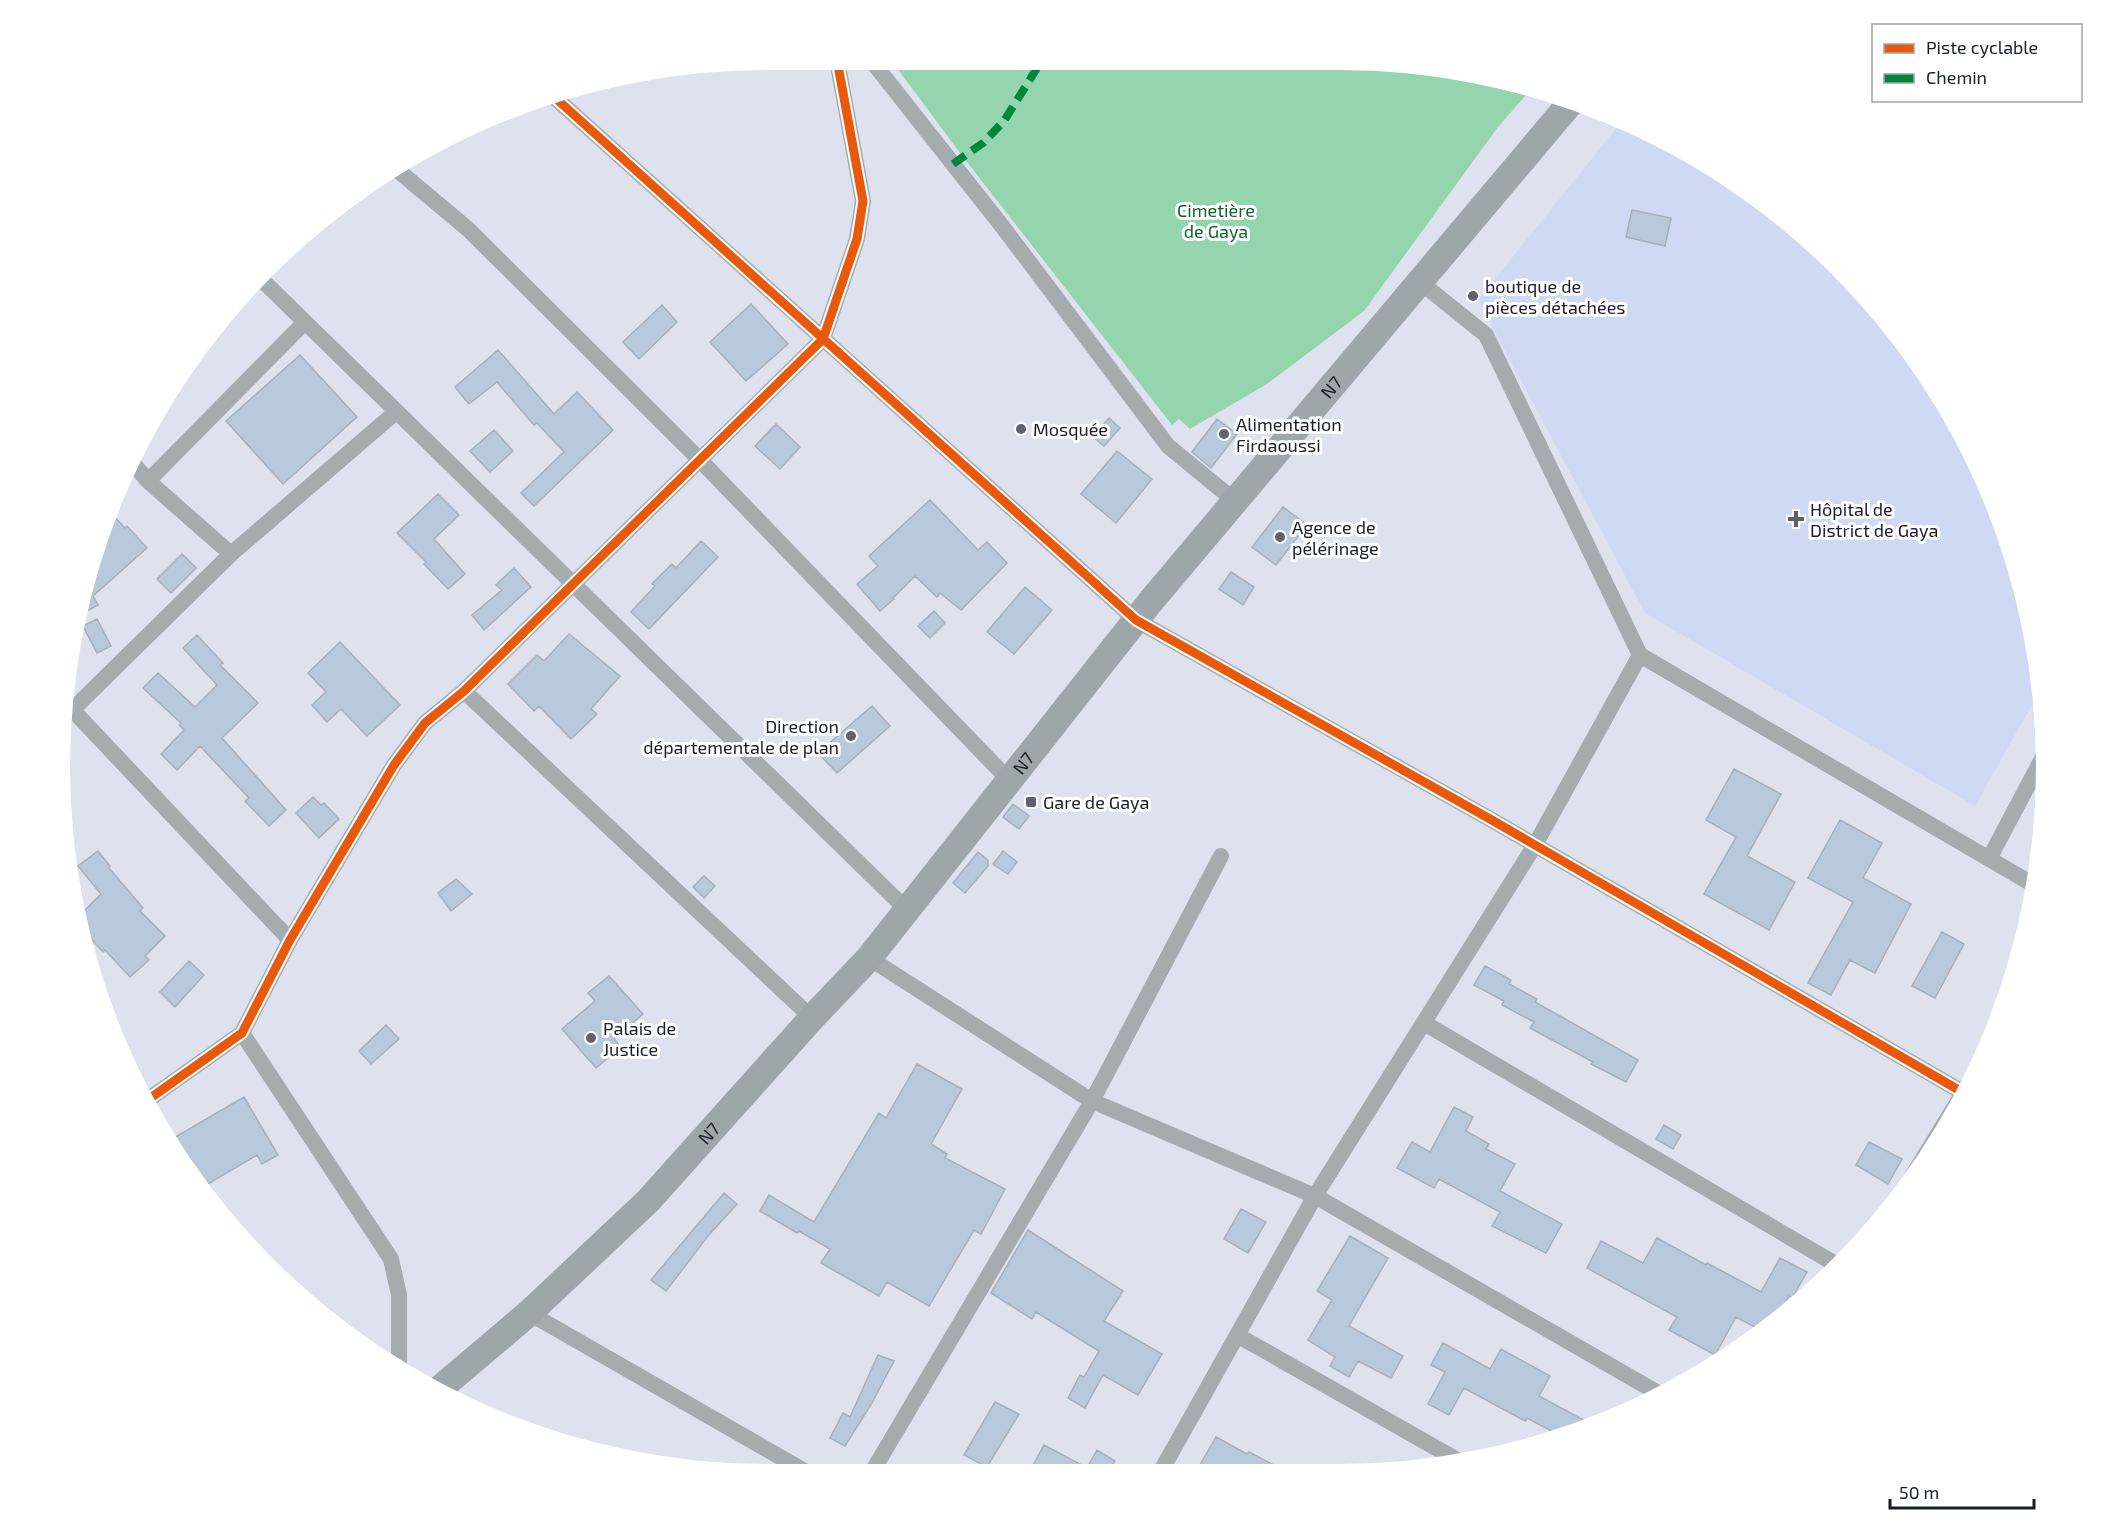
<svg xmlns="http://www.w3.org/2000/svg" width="2106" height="1535" viewBox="0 0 2106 1535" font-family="'Exo 2',sans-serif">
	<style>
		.built { fill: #d0d9f4 }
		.green { fill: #94d5ae }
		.building { fill: #b9c9dc; stroke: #a8afbb; stroke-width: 1.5 }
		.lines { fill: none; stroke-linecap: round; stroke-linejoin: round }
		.minor { stroke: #a5acb0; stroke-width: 16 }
		.primary { stroke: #9da6ab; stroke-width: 27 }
		.quiet { stroke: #00873e; stroke-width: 8; stroke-dasharray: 15 8; stroke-linecap: butt }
		.cycleway-casing { stroke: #fff; stroke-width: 13 }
		.cycleway { stroke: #e8590c; stroke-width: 9 }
		.poi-dot { fill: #5d6170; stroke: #fff; stroke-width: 2 }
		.labels { text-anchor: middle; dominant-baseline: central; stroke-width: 6; stroke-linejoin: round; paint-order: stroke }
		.park-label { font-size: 18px; fill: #0f632e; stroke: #fff }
		.poi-label { font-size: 18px; fill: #181c2b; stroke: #fff; text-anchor: start }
		.street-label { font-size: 18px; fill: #181c2b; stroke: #fff }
	</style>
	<rect width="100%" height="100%" fill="#dee2ef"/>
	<path class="built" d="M1622 121 1731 179 1805 236 1900 337 1973 454 2022 584 2040 691 1975 806 1645 613 1478 300Z"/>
	<path class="green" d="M891 60H1339L1521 84 1532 88 1498 127 1364 311 1267 384 1190 429 1179 419 1172 425 963 157Z"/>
	<path class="building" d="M1632 210 1671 218 1665 246 1626 237Z
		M751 304 788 344 746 381 710 342Z
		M662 305 677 322 639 359 623 342Z
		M498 350 554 414 577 392 613 430 534 506 521 493 564 452 537 423 534 425 497 382 469 404 455 387Z
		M300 355 357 417 283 484 226 421Z
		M1109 418 1120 428 1104 446 1093 437Z
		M1217 419 1237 434 1211 468 1192 452Z
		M776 424 800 447 780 469 755 446Z
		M494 430 513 451 490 472 470 451Z
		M1117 451 1152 479 1116 523 1081 494Z
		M438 494 459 515 434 539 465 574 448 589 424 564 426 562 397 533Z
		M930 500 978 550 987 542 1007 563 961 610 940 593 937 597 915 576 893 598 894 599 880 611 857 584 878 566 869 556Z
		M1283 507 1307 525 1276 565 1252 547Z
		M111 513 125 528 127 526 147 548 93 596 98 605 78 616 84 584Z
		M701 541 718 557 649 629 631 612 655 586 652 584 672 564 676 568Z
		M182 554 196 568 171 593 157 579Z
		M514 568 531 587 484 630 472 615 502 590 496 585Z
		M1231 572 1254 587 1243 605 1219 589Z
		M1025 587 1052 610 1014 654 987 632Z
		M934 611 945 623 930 638 918 626Z
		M97 619 111 646 97 653 83 626Z
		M569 634 620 676 591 709 597 714 571 739 539 706 534 711 508 684 537 655 544 661Z
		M197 635 223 663 220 665 258 703 222 738 286 810 269 826 245 801 249 798 200 746 177 770 161 754 184 730 179 725 181 723 143 688 158 673 195 707 217 685 183 648Z
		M340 642 400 705 367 736 341 709 327 722 312 705 326 692 308 673Z
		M872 706 890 726 837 773 818 753Z
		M1734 769 1781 794 1747 856 1795 882 1769 930 1704 894 1736 837 1706 820Z
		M313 797 321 805 324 803 339 819 319 838 296 813Z
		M1013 804 1029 816 1019 829 1003 817Z
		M1840 820 1882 843 1863 878 1911 904 1875 973 1850 960 1831 995 1808 983 1853 902 1808 878Z
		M98 851 110 866 109 868 143 908 140 911 165 936 145 956 149 960 130 977 105 950 103 952 85 932 81 914 101 894 78 866Z
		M1003 851 1017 862 1008 874 993 864Z
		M978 852 988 860V866L965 893 953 883Z
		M704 876 715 886 704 898 693 887Z
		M456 879 472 894 451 911 438 893Z
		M1942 932 1964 944 1935 998 1912 986Z
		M189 961 204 975 175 1007 160 992Z
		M1485 966 1511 980 1509 984 1537 999 1535 1002 1638 1060 1626 1082 1591 1064 1593 1062 1530 1028 1534 1022 1502 1005 1504 1001 1474 985Z
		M609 976 643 1014 614 1039 621 1047 596 1068 562 1029 595 1001 588 993Z
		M386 1025 399 1039 371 1064 359 1051Z
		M917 1064 962 1089 931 1144 947 1154 945 1158 1005 1189 981 1234 974 1230 929 1306 887 1282 879 1296 851 1280 821 1263 830 1249 799 1231 797 1233 760 1211 769 1195 814 1222 879 1113 886 1118Z
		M244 1097 278 1155 262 1164 257 1155 201 1188 172 1139Z
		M1454 1107 1473 1117 1466 1131 1489 1144 1486 1149 1515 1164 1500 1191 1562 1224 1546 1253 1492 1226 1500 1212 1439 1179 1434 1188 1397 1168 1412 1142 1430 1152Z
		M1664 1125 1681 1135 1673 1149 1656 1139Z
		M1869 1142 1902 1159 1888 1184 1856 1165Z
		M724 1193 737 1204 708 1236 666 1291 651 1280Z
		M1241 1209 1266 1222 1248 1253 1224 1239Z
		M1028 1230 1123 1291 1104 1321 1162 1354 1138 1395 1103 1375 1085 1408 1068 1398 1080 1375 1084 1377 1099 1351 1036 1312 1032 1319 991 1293Z
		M1350 1236 1388 1258 1349 1326 1403 1356 1391 1378 1358 1361 1349 1377 1330 1366 1335 1357 1308 1340 1332 1300 1317 1291Z
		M1657 1238 1706 1265 1707 1263 1761 1292 1780 1258 1807 1272 1792 1298 1789 1296 1774 1325 1769 1329 1764 1332 1736 1317 1715 1355 1669 1330 1677 1317 1587 1268 1601 1241 1643 1263Z
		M1443 1343 1490 1369 1501 1349 1550 1376 1539 1396 1593 1425 1559 1435 1527 1418 1525 1421 1464 1388 1449 1415 1428 1404 1445 1372 1431 1365Z
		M878 1355 894 1361 872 1403 845 1446 830 1438 843 1413 850 1417Z
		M995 1402 1019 1414 987 1467 964 1455Z
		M1216 1437 1247 1454 1249 1452 1283 1470H1197Z
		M1044 1445 1087 1468 1097 1450 1115 1461 1108 1471H1030Z"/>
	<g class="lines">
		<path class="minor" d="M871 60 1002 226 1168 446 1235 501
			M552 95 1136 620 1490 819 1964 1093
			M395 168 469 230 700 460 1009 780
			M261 279 907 910
			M1420 282 1486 335 1640 655 2034 885
			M131 461 148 481 231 554
			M148 481 304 323
			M464 691 812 1018
			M66 703 290 940
			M66 716 231 554 396 412
			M1989 859 2043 757
			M869 958 1092 1101 1315 1196 1658 1393
			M1424 1023 1837 1265
			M242 1033 391 1259 399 1295V1365
			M149 1099 242 1033 290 940 394 765 425 723 464 691 823 339 857 239 863 201 837 60
			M1913 1175 1968 1085
			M529 1313 808 1473
			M1237 1335 1459 1461
			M1161 1471 1315 1196 1535 845 1640 655
			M872 1472 1092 1101 1221 856"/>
		<path class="primary" id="s1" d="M437 1391 529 1313 648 1201 812 1018 869 958 1151 601 1572 101"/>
		<path class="quiet" d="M953 164 983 143 1004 121 1042 60"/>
		<defs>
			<path id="cycleway" d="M552 95 1136 620 1490 819 1964 1093
				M149 1099 242 1033 290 940 394 765 425 723 464 691 823 339 857 239 863 201 837 60"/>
		</defs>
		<use href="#cycleway" class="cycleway-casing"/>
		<use href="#cycleway" class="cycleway"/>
	</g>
	<g class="poi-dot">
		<circle cx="1473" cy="296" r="6"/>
		<circle cx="1021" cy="429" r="6"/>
		<circle cx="1224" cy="434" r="6"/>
		<path d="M1793 510h6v6h6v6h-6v6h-6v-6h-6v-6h6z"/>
		<circle cx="1280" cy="537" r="6"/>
		<circle cx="851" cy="736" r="6"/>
		<rect x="1025" y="796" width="12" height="12" rx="3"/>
		<circle cx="591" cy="1038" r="6"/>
	</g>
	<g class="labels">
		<g class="park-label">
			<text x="1216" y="210">Cimetière<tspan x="1216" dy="21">de Gaya</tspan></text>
		</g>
		<g class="poi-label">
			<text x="1485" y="286">boutique de<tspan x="1485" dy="21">pièces détachées</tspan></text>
			<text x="1236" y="424">Alimentation<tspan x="1236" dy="21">Firdaoussi</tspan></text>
			<text x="1033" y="429">Mosquée</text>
			<text x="1810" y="509">Hôpital de<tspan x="1810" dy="21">District de Gaya</tspan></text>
			<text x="1292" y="527">Agence de<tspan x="1292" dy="21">pélérinage</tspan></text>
			<text x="839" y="726" text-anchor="end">Direction<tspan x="839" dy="21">départementale de plan</tspan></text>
			<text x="1043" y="802">Gare de Gaya</text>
			<text x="603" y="1028">Palais de<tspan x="603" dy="21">Justice</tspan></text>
		</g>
		<g class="street-label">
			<text stroke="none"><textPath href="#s1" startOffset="1347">N7</textPath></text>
			<text stroke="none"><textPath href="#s1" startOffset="861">N7</textPath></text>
			<text stroke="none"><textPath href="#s1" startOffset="375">N7</textPath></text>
		</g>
	</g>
	<path d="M0 0H2106V1535H0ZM767 70H1339A697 697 0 0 1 2036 767V767A697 697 0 0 1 1339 1464H767A697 697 0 0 1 70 767V767A697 697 0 0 1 767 70Z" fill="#fff" fill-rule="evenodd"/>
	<rect x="1872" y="24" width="210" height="78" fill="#ffffff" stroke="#a3a4aa" stroke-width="1.5"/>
	<rect x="1884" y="44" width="30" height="9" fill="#e8590c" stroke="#a3a4aa" stroke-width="1.5"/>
	<text x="1926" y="54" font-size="18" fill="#181c2b">Piste cyclable</text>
	<rect x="1884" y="74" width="30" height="9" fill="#00873e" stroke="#a3a4aa" stroke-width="1.5"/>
	<text x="1926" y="84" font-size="18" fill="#181c2b">Chemin</text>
	<path d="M1890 1499v9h144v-9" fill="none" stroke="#181c2b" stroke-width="3"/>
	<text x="1899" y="1499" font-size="18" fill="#181c2b" stroke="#ffffff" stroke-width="4.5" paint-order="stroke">50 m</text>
</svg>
